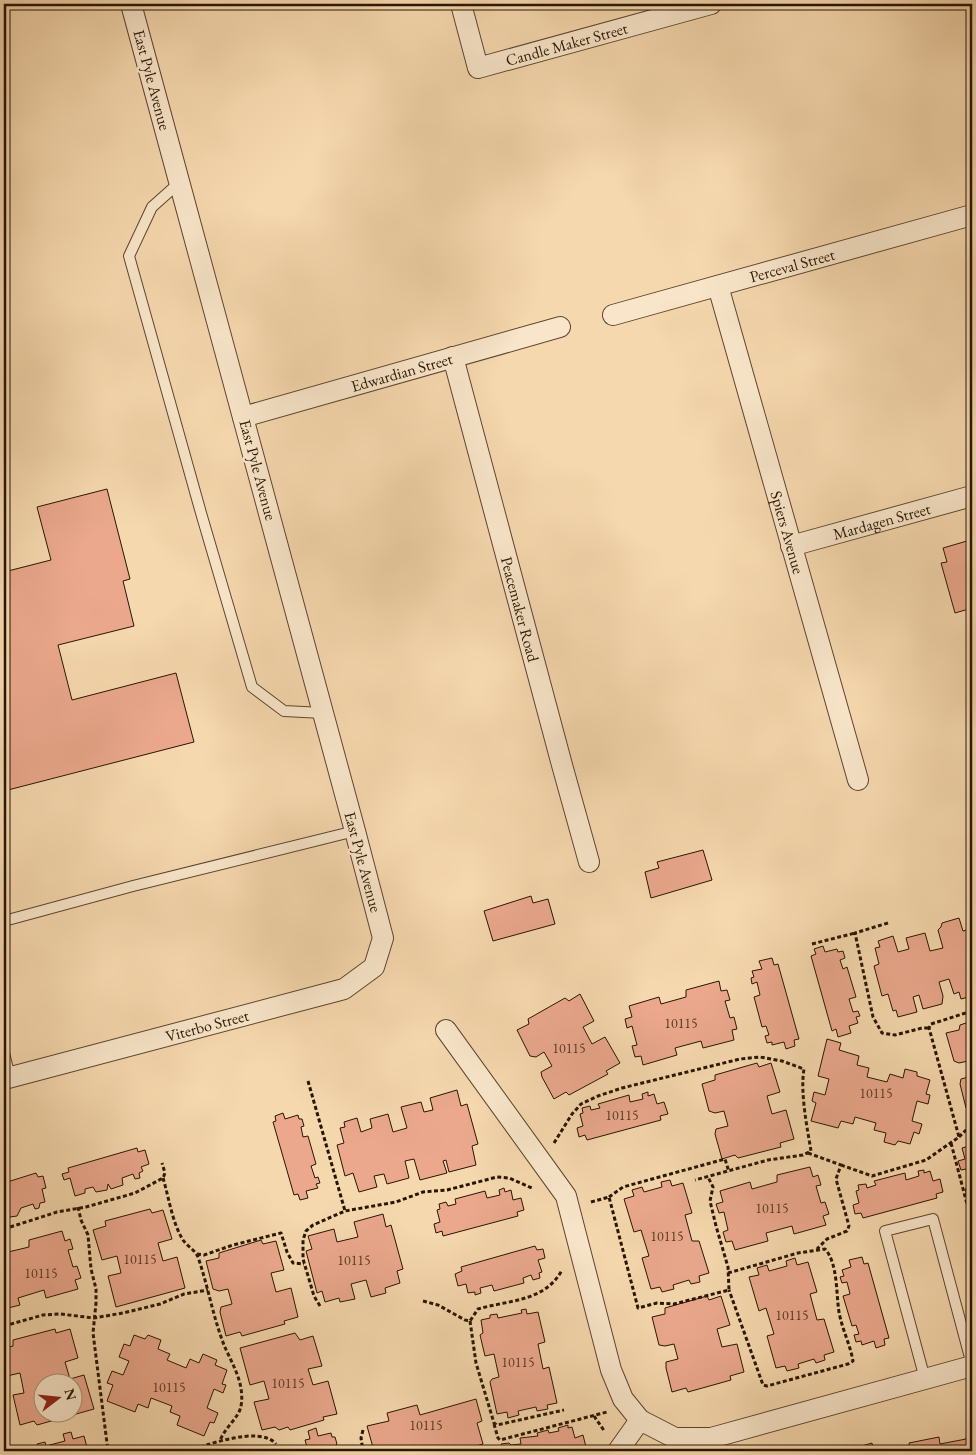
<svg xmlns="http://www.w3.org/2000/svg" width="976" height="1455" viewBox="0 0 976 1455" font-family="'EB Garamond',serif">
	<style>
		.building { fill: #eba88d; stroke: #281500; fill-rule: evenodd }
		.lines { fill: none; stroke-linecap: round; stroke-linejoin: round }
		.lane-casing { stroke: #5c462c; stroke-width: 12 }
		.street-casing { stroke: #5c462c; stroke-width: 22 }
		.path { stroke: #281500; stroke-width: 3; stroke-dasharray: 4 2.5; stroke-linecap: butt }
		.lane { stroke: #f9e6ca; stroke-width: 10 }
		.street { stroke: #f9e6ca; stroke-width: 20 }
		.labels { text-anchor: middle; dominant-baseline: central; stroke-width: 5; stroke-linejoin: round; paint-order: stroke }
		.number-label { font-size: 14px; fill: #593a23 }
		.street-label { font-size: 16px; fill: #281500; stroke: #f9e6ca }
	</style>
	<rect width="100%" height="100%" fill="#f6d8ae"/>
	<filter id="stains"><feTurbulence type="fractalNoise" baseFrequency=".004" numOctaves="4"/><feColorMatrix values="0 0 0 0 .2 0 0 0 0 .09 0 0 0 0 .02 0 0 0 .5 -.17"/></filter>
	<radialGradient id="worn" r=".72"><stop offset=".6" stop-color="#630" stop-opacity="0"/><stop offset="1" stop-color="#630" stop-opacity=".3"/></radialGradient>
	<path class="building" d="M107 489 130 579 123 581 134 626 58 645 72 700 176 673 194 742 4 791V572L51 560 37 507Z
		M967 541 972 560V608L955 613 941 563 947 562 943 548Z
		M703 850 712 880 651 898 645 872 659 868 657 862Z
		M531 896 533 903 548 899 555 924 493 941 484 911Z
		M972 915V996L961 999 959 992 954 994 949 979 939 982 943 996 942 1004 923 1009 919 995 913 997 917 1012 898 1017 896 1010 893 1011 888 994 882 996 874 966 879 964 875 948 880 947 878 941 893 936 898 952 909 949 906 938 925 933 930 951 943 948 938 930 941 927 942 923 959 918 963 931 970 929 967 917Z
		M823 946 825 952 837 949 838 952 843 951 845 958 840 960 843 969 847 967 856 997 849 999 853 1012 858 1011 860 1016 856 1017 858 1023 849 1026 851 1033 838 1037 836 1029 832 1031 811 956 816 954 814 949Z
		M772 958 774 965 778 964 799 1039 794 1040 795 1046 786 1049 784 1042 772 1045V1042L767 1043 765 1036 769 1035 766 1026 762 1027 754 997 760 995 757 982 752 984 751 978 754 977 752 971 762 969 759 961Z
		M719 981 721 991 727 990 730 1000 725 1001 730 1018 734 1017 737 1029 732 1030 734 1040 703 1048 701 1041 675 1048 677 1055 643 1065 641 1056 635 1057 632 1046 637 1045 632 1026 627 1028 625 1019 632 1017 629 1006 659 997 661 1004 686 997V990Z
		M580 994 594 1021 583 1027 592 1044 605 1037 620 1063 606 1071 608 1074 569 1095 566 1092 554 1099 542 1077 541 1072 552 1066 544 1052 536 1057 530 1056 517 1030 529 1024 528 1019 565 998 569 1001Z
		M972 1021V1076L968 1061 959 1063 954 1061 946 1033 959 1030 960 1025Z
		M827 1039 841 1043 839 1050 859 1056 857 1065 869 1068 867 1077 887 1082 890 1074 903 1078 905 1069 917 1072V1076L930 1080 926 1094 930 1095 928 1104 917 1101 912 1121 922 1124 919 1134 914 1132 910 1144 898 1141 895 1145 884 1142 886 1133 874 1130 876 1123 855 1117 853 1124 841 1121 838 1128 811 1121 816 1103 812 1101 814 1092 825 1095 829 1079 818 1076Z
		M757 1063 759 1067 771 1063 780 1092 767 1096 772 1114 786 1110 794 1139 780 1143 781 1147 738 1158 735 1155 722 1159 715 1134 716 1129 728 1126 724 1111 715 1113 709 1111 702 1084 715 1080V1075Z
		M972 1076V1107L966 1108 960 1084 961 1079Z
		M457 1090 461 1106 467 1104 478 1144 472 1146 476 1165 449 1172 446 1160 443 1161 447 1173 420 1180 414 1159 405 1161 409 1178 387 1184 384 1174 374 1176 377 1187 359 1192 353 1173 345 1176 337 1145 344 1143 340 1128 345 1127 344 1122 357 1118 361 1132 372 1128 370 1119 388 1114 393 1132 407 1128 401 1107 421 1102 424 1112 433 1110 430 1098Z
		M648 1092V1096L654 1094 657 1104 664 1102 668 1114 660 1116 661 1120 587 1140 585 1135 579 1137 577 1128 583 1126 580 1114 583 1113 582 1108 590 1106 591 1110 600 1108 598 1104 629 1095 630 1102 643 1099 642 1094Z
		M283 1113 285 1119 298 1115 299 1119H302L304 1126 301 1127 303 1137 308 1136 316 1164 311 1166 315 1178 318 1177 320 1183 316 1184 318 1188 306 1191 308 1198 300 1200 298 1194 294 1195 273 1122 276 1121 275 1116Z
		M972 1145V1198L968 1199 965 1189 971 1187 966 1169 961 1170 958 1161 965 1159 962 1148Z
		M137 1148 138 1152 145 1150 149 1164 141 1167 143 1171 139 1173 140 1178 135 1179 133 1174 122 1178 123 1185 111 1189 108 1184 107 1190 96 1192 93 1187 85 1189V1193L75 1196 70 1178 64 1180 62 1174 69 1172 68 1168Z
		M810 1167 813 1177 818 1175 821 1185 816 1186 821 1203 825 1202 829 1214 823 1216 826 1225 794 1234 792 1226 766 1233 768 1241 735 1250 732 1241 726 1242 723 1232 728 1230 724 1212 719 1213 716 1204 723 1202 720 1191 750 1182 752 1189 777 1182V1175Z
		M924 1170V1173L930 1171 933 1181 940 1179 943 1192 936 1194 937 1198 863 1218 861 1213 855 1214 853 1205 859 1203 856 1191 859 1190 858 1185 866 1184 867 1188 876 1185 874 1181 905 1173 906 1180 919 1176 918 1171Z
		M36 1173 38 1177 43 1176 46 1188 42 1189 45 1202 40 1203 39 1208 35 1209 33 1204 21 1208 17 1216 10 1217 8 1214H4V1183Z
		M670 1180 672 1186 683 1183 692 1213 685 1215 692 1241H699L709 1273 699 1276 700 1282 691 1284 689 1280 673 1285 674 1289 662 1292 660 1287 651 1289 642 1258 649 1256 641 1230 634 1232 624 1199 634 1196 632 1190 642 1187 644 1192 662 1187 661 1182Z
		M504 1188 505 1192 511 1190 513 1200 521 1198 524 1210 517 1212 518 1216 443 1236 442 1231 436 1233 434 1224 440 1222 437 1210 440 1209 439 1204 446 1202 448 1206 456 1204 455 1199 485 1191 487 1198 500 1195 499 1190Z
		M150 1209 152 1213 163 1210 172 1239 158 1243 163 1261 177 1257 185 1288 116 1307 108 1276 121 1273 117 1256 102 1260 93 1230 106 1226 105 1221Z
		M383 1214 386 1227 391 1225 403 1269 397 1271 400 1283 385 1288 386 1293 371 1297 366 1280 351 1284 355 1299 340 1302 339 1298 325 1302 322 1291 317 1293 306 1251 312 1249 308 1236 334 1229 337 1242 358 1237 354 1222Z
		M62 1231 65 1241 70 1239 73 1249 68 1250 73 1267 77 1266 81 1278 75 1280 78 1289 46 1298 44 1290 18 1298 20 1305 4 1309V1252V1253L29 1247V1240Z
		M261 1240 263 1244 276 1241 284 1270 271 1273 276 1292 291 1288 298 1317 284 1321 285 1324 242 1336 240 1332 226 1336 220 1312 221 1307 232 1304 228 1289 219 1291 213 1289 206 1261 219 1258V1253Z
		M535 1246 537 1250 543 1249 545 1258 538 1260 542 1272 539 1273 540 1278 533 1280 531 1275 523 1278 524 1283 494 1291 492 1285 480 1288 481 1293 475 1295V1292L468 1293 466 1284 458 1286 455 1274 462 1271 461 1267Z
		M862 1257 864 1264 868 1263 889 1338 884 1339 885 1345 876 1348 874 1341 862 1345 861 1341 856 1342 854 1335 859 1334 856 1325 852 1326 843 1296 850 1294 847 1282 842 1283 840 1277 844 1276 842 1270 851 1267 849 1260Z
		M795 1258 797 1265 808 1262 817 1292 810 1294 817 1320 824 1319 834 1352 824 1355 825 1360 816 1363 814 1359 798 1364 799 1368 787 1371 785 1366 776 1368 767 1336 774 1334 766 1308 759 1311 749 1277 759 1275 757 1268 767 1265 769 1271 787 1266 786 1261Z
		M707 1296 709 1300 721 1296 730 1325 717 1329 722 1347 737 1344 744 1372 730 1376 731 1380 688 1392 686 1388 672 1392 666 1368V1362L678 1359 674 1344 665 1346 659 1345 652 1317 665 1314V1308Z
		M526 1309 527 1314 538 1312 545 1342 538 1344 543 1369 549 1367 557 1403 547 1405 548 1409 537 1411 536 1407 518 1411 519 1415 508 1418 507 1412 497 1414 490 1382 492 1379 499 1377 494 1354 485 1356 480 1335 483 1333 481 1320 490 1318V1315L497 1314 498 1318 522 1313 521 1310Z
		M55 1329 56 1333 70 1329 78 1358 65 1362 70 1379 84 1375 94 1409 37 1425 34 1421 20 1425 13 1395 24 1393 20 1373 7 1376 4 1363V1348L13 1346V1340ZM42 1382H72V1412H42Z
		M295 1333 300 1340 313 1336 322 1366 308 1369 313 1385 328 1381 337 1414 323 1417 324 1420 290 1430 288 1427 279 1430 275 1427 262 1430 254 1402 269 1399 264 1381 250 1385 240 1348Z
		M134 1335 145 1339 148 1335 161 1340 158 1349 170 1354 167 1360 186 1368 190 1359 199 1363 203 1354 217 1360 215 1365 227 1370 222 1384 226 1385 223 1393 214 1389 207 1408 218 1413 214 1423 210 1422 204 1436 177 1425 180 1416 170 1412 172 1406 151 1398 148 1408 138 1404 135 1412 107 1401 113 1385 107 1383 112 1371 123 1375 129 1361 119 1357 124 1344 130 1346Z
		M476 1399 482 1421 477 1423 483 1444 463 1450V1451H374L367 1426 389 1421 387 1413 417 1405 420 1415Z
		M568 1425V1428L572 1427 575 1438 583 1435 587 1451H500L499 1450 503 1449 501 1444 509 1443 511 1445 521 1444 520 1438 538 1436 537 1433 548 1430 549 1433 559 1431 558 1428Z
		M316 1428 318 1436 331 1433 332 1437H335L337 1444 334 1447 336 1451H308L305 1440 310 1439 308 1431Z
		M972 1431V1451H910L909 1443 939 1437 940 1444 966 1439 967 1432Z
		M71 1432 73 1439 84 1436 88 1451H33L38 1450 37 1444 45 1442 46 1446 65 1441 63 1434Z
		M872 1443 873 1448 879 1446 880 1451H856L855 1448Z"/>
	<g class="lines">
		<defs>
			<path id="lane" d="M180 182 152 207 129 256 201 513 252 687 284 711 323 713
				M4 921 133 886 355 831
				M4 1053 10 1077
				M925 1379 885 1231 933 1219 972 1365"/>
			<g id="street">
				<path id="s1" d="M461 4 478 68 711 4"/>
				<path id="s2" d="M718 286 858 780"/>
				<path id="s3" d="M613 315 972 215"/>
				<path id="s4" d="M453 357 562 765 589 862"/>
				<path id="s5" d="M243 417 560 327"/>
				<path id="s6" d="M791 546 972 496"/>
				<path d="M446 1030 566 1196 611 1370 623 1399 640 1420 675 1438H711L972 1366"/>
				<path id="s7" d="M4 1079 344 989 374 967 383 938 355 831 131 4"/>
				<path d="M618 1451 640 1420"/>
			</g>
		</defs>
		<use href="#lane" class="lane-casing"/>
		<use href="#street" class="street-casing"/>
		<path class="path" d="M888 923 855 933 873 1017 882 1033 895 1035 922 1028H929
			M812 944 855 933
			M308 1081 345 1211
			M959 1137 965 1131 972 1128
			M554 1143 572 1114 581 1104 598 1096 622 1088 740 1059 760 1057 782 1061 804 1069C800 1092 807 1127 811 1151L803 1155 768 1160 695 1180
			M951 1143 972 1223
			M808 1153 841 1165 836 1179 849 1226 847 1231 827 1239 817 1249
			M841 1165 872 1176 926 1160 959 1137 929 1028 931 1024 972 1011
			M163 1178C169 1198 172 1222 183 1240 187 1246 195 1250 198 1257 208 1286 213 1317 224 1345 232 1364 245 1383 241 1406 239 1418 224 1428 220 1441
			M609 1197 623 1187 725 1159 729 1172
			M591 1202 609 1197 638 1308 657 1303 674 1304 729 1290 728 1267 716 1226 710 1201 713 1187 708 1177
			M78 1207 81 1220 88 1235 91 1269 96 1289V1303L93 1333 108 1451
			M4 1229 57 1212 86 1207 135 1193 163 1178 165 1173 162 1163
			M197 1254 204 1255 233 1245 281 1233 287 1252 293 1263 304 1264
			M728 1273 798 1253 825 1249C838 1263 836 1294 839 1312 842 1329 850 1344 853 1361L848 1364 767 1386 763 1385 729 1290
			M423 1301 438 1305 465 1320 470 1321 478 1309C508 1300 545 1302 562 1270
			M320 1306 314 1296 303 1259V1240L306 1231 313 1225 345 1211 396 1202 423 1192 447 1190 497 1177 509 1178 532 1188
			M470 1321 476 1363 494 1423 497 1425 564 1410
			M4 1326 43 1315 60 1314 94 1318 123 1313 160 1304 184 1294 208 1290
			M594 1416 605 1432
			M494 1424 498 1438 500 1440 607 1412
			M363 1430 361 1438 363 1451
			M188 1451C207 1445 260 1425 276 1444"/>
		<use href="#lane" class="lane"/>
		<use href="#street" class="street"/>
	</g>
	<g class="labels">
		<g class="number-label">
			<text x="681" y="1023">10115</text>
			<text x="569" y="1048">10115</text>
			<text x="876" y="1093">10115</text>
			<text x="622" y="1115">10115</text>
			<text x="772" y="1208">10115</text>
			<text x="667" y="1236">10115</text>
			<text x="140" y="1259">10115</text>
			<text x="354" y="1260">10115</text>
			<text x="41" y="1273">10115</text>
			<text x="792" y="1315">10115</text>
			<text x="518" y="1362">10115</text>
			<text x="288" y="1383">10115</text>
			<text x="169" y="1387">10115</text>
			<text x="426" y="1425">10115</text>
		</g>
		<g class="street-label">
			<text stroke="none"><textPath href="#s1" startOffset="158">Candle Maker Street</textPath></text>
			<text transform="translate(152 80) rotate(75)">East Pyle Avenue</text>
			<text stroke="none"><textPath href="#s3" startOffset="186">Perceval Street</textPath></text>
			<text stroke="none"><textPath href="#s5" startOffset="165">Edwardian Street</textPath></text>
			<text transform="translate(258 470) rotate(75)">East Pyle Avenue</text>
			<text stroke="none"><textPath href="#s6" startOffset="94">Mardagen Street</textPath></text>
			<text stroke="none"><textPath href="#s2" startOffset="256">Spiers Avenue</textPath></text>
			<text stroke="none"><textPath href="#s4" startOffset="261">Peacemaker Road</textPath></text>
			<text transform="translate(363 862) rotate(75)">East Pyle Avenue</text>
			<text stroke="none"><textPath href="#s7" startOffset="210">Viterbo Street</textPath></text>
		</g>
	</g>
	<rect width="976" height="1455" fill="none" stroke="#f6d8ae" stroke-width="20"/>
	<rect x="5" y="5" width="966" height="1445" fill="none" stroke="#281500" stroke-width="2.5"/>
	<rect x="10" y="10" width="956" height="1435" fill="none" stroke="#281500"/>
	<g transform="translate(58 1398) rotate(74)"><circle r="24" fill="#f9e6ca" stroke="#a59279"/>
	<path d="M0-4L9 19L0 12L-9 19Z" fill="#8f2418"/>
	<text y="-8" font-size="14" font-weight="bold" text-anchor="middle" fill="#281500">N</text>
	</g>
	<rect width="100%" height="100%" filter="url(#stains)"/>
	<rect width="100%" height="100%" fill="url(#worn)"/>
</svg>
